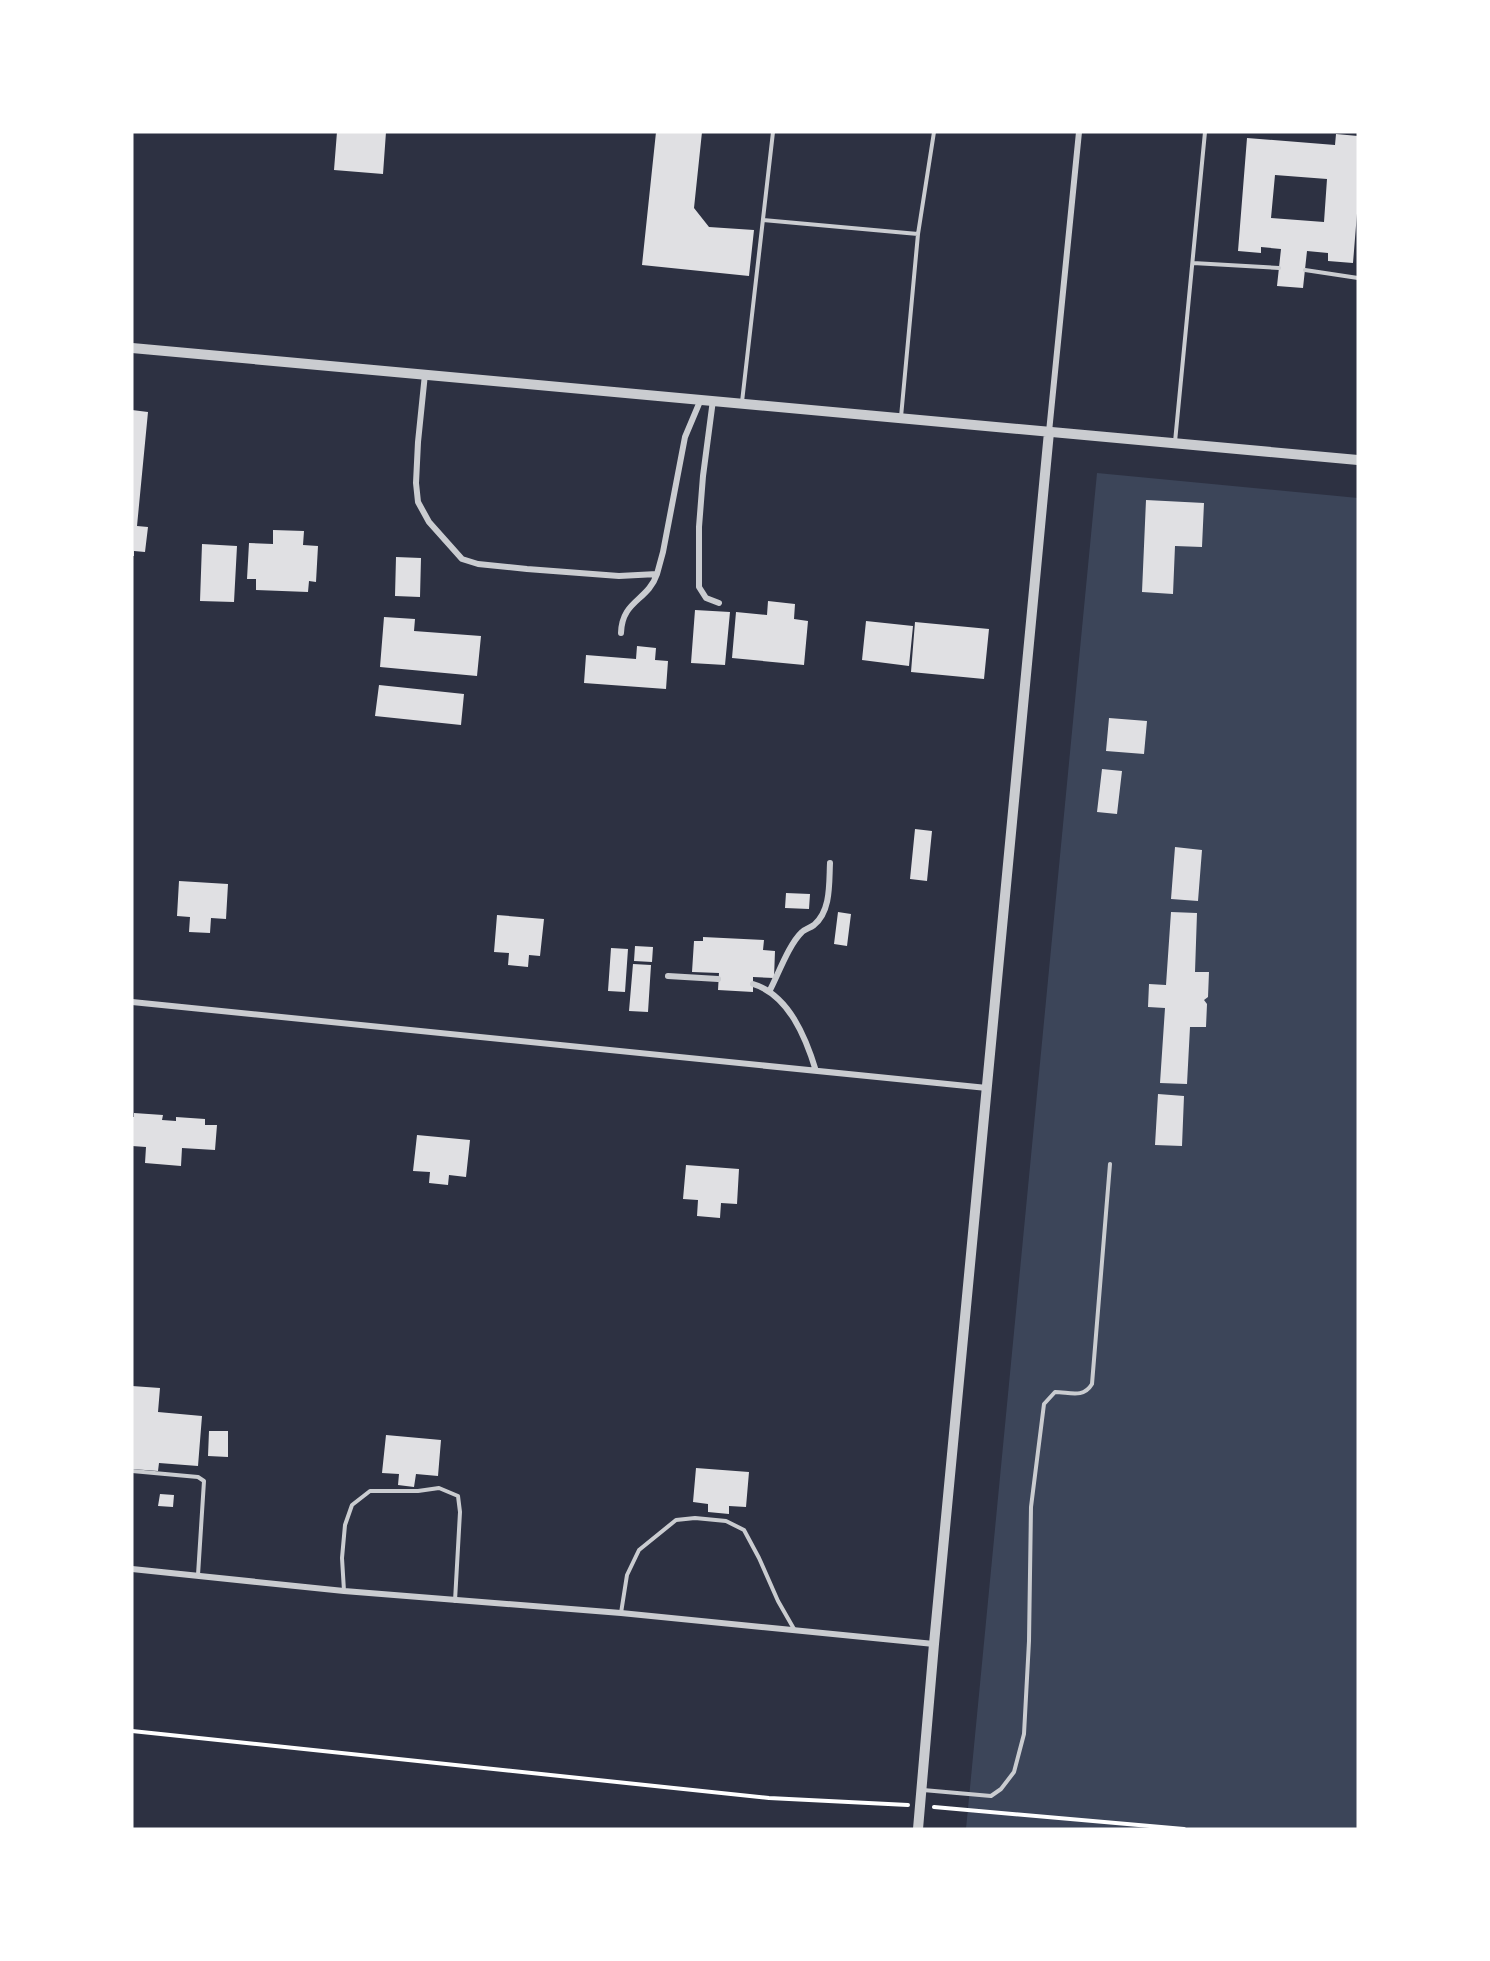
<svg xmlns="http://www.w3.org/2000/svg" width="1490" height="1961" viewBox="0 0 1490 1961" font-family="Cabin,sans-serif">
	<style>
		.green { fill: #3c4559 }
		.building { fill: #e0e0e3; fill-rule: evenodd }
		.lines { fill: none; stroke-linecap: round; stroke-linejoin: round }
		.path { stroke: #fff; stroke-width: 4 }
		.service { stroke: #caccd0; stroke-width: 4 }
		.minor { stroke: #caccd0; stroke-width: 6 }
		.tertiary { stroke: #caccd0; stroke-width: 10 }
	</style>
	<rect width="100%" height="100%" fill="#2d3142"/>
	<path class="green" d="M1097 473 1358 498V1829H966Z"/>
	<path class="building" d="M337 132H386L383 174 334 170Z
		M656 132H702L694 208 709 227 754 230 749 276 642 265Z
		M1336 134 1358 136V201L1353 263 1328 261V253L1307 251 1303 288 1277 286 1281 249 1261 247V253L1238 251 1247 138 1335 145ZM1275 175 1327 179 1324 222 1271 218Z
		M132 410 148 412 137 526 148 527 145 552 134 551V556H132Z
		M1146 500 1204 503 1202 547 1175 546 1173 594 1142 592Z
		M273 530 304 531 303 545 318 546 316 582 309 581 308 592 256 590V579H247L249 543 273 544Z
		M202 544 237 546 234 602 200 601Z
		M396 557 421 558 420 597 395 596Z
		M768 601 795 604 794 619 808 621 804 665 732 658 736 612 767 615Z
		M695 610 730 612 725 665 691 663Z
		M384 617 415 619 414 631 481 636 477 676 380 667Z
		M866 621 913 626 909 666 862 660Z
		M915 622 989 629 984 679 911 672Z
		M637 646 656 648 655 660 668 661 666 689 584 683 586 655 636 659Z
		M379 685 464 694 461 725 375 716Z
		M1109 718 1147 721 1144 754 1106 751Z
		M1102 769 1122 771 1117 814 1097 812Z
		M915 829 932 831 927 881 910 879Z
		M1175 847 1202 850 1198 901 1171 899Z
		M179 881 228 884 226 919 211 918 210 933 189 932 190 917 177 916Z
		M786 893 810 894 809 909 785 908Z
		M838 912 851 914 847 946 834 944Z
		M1171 912 1197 913 1195 972H1209L1208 997 1204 1000 1207 1004 1206 1027H1190L1187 1084 1160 1083 1165 1008 1148 1007 1149 984 1166 985Z
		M497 915 544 919 540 956 529 955 528 967 508 965 509 953 494 952Z
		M703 937 764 940 763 950 775 951 774 978 753 977V992L718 990 719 973 692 972 694 941H703Z
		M635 946 653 947 652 962 634 961Z
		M611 948 628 949 625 992 608 991Z
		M633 964 651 965 648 1012 629 1011Z
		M1158 1094 1184 1096 1182 1146 1155 1145Z
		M134 1113 163 1115 162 1120 176 1121V1117L205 1119V1125H217L215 1150 182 1148 181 1166 145 1163 146 1147 132 1146V1117H134Z
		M417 1135 470 1140 466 1177 449 1175 448 1185 429 1183 430 1172 413 1171Z
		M686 1165 739 1169 737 1204 721 1203 720 1218 697 1216 698 1200 683 1199Z
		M132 1386 160 1388 158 1412 202 1416 198 1466 159 1463 158 1471 132 1469Z
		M209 1431H228V1457L208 1456Z
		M386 1435 441 1440 438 1476 416 1474 414 1487 398 1485 399 1474 382 1473Z
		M696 1468 749 1472 746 1507 729 1506V1514L708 1512V1504L693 1502Z
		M160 1494 174 1495 173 1507 158 1506Z"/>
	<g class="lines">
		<path class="path" d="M132 1731 769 1798 908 1805
			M934 1807 1184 1829"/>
		<path class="service" d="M763 220 918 234
			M1193 263 1279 268
			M1305 270 1358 278
			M742 402 773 132
			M901 417 918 234 934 132
			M1175 442 1205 132
			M132 1471 198 1477 204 1481 198 1575
			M344 1591 342 1558 345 1525 352 1505 370 1491H418L439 1488 458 1496 460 1512 455 1601
			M621 1613 627 1575 639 1550 676 1520 695 1518 726 1521 744 1530 759 1558 778 1601 794 1629
			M923 1790 991 1796 1001 1789 1014 1772 1024 1734 1029 1641 1031 1507 1044 1404 1055 1392C1069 1392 1083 1399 1092 1384L1110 1164"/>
		<path class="minor" d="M425 374 418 442 416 483 418 502 429 522 462 559 478 564 527 569 619 576 657 574 663 552 685 437 701 399
			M713 400 703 476 699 527V587L706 598 719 603
			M1049 432 1079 132
			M621 633C622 600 648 601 657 574
			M668 976 718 979
			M753 984C789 995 806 1038 816 1071
			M770 990C778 975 789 944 802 932 805 929 810 928 814 925 831 911 829 884 830 863
			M132 1002 987 1088
			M132 1569 344 1591 621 1613 934 1644"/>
		<path class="tertiary" d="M132 348 1358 460
			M918 1829 934 1644 1049 432"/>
	</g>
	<rect width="1490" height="1961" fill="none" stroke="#ffffff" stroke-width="267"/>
</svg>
